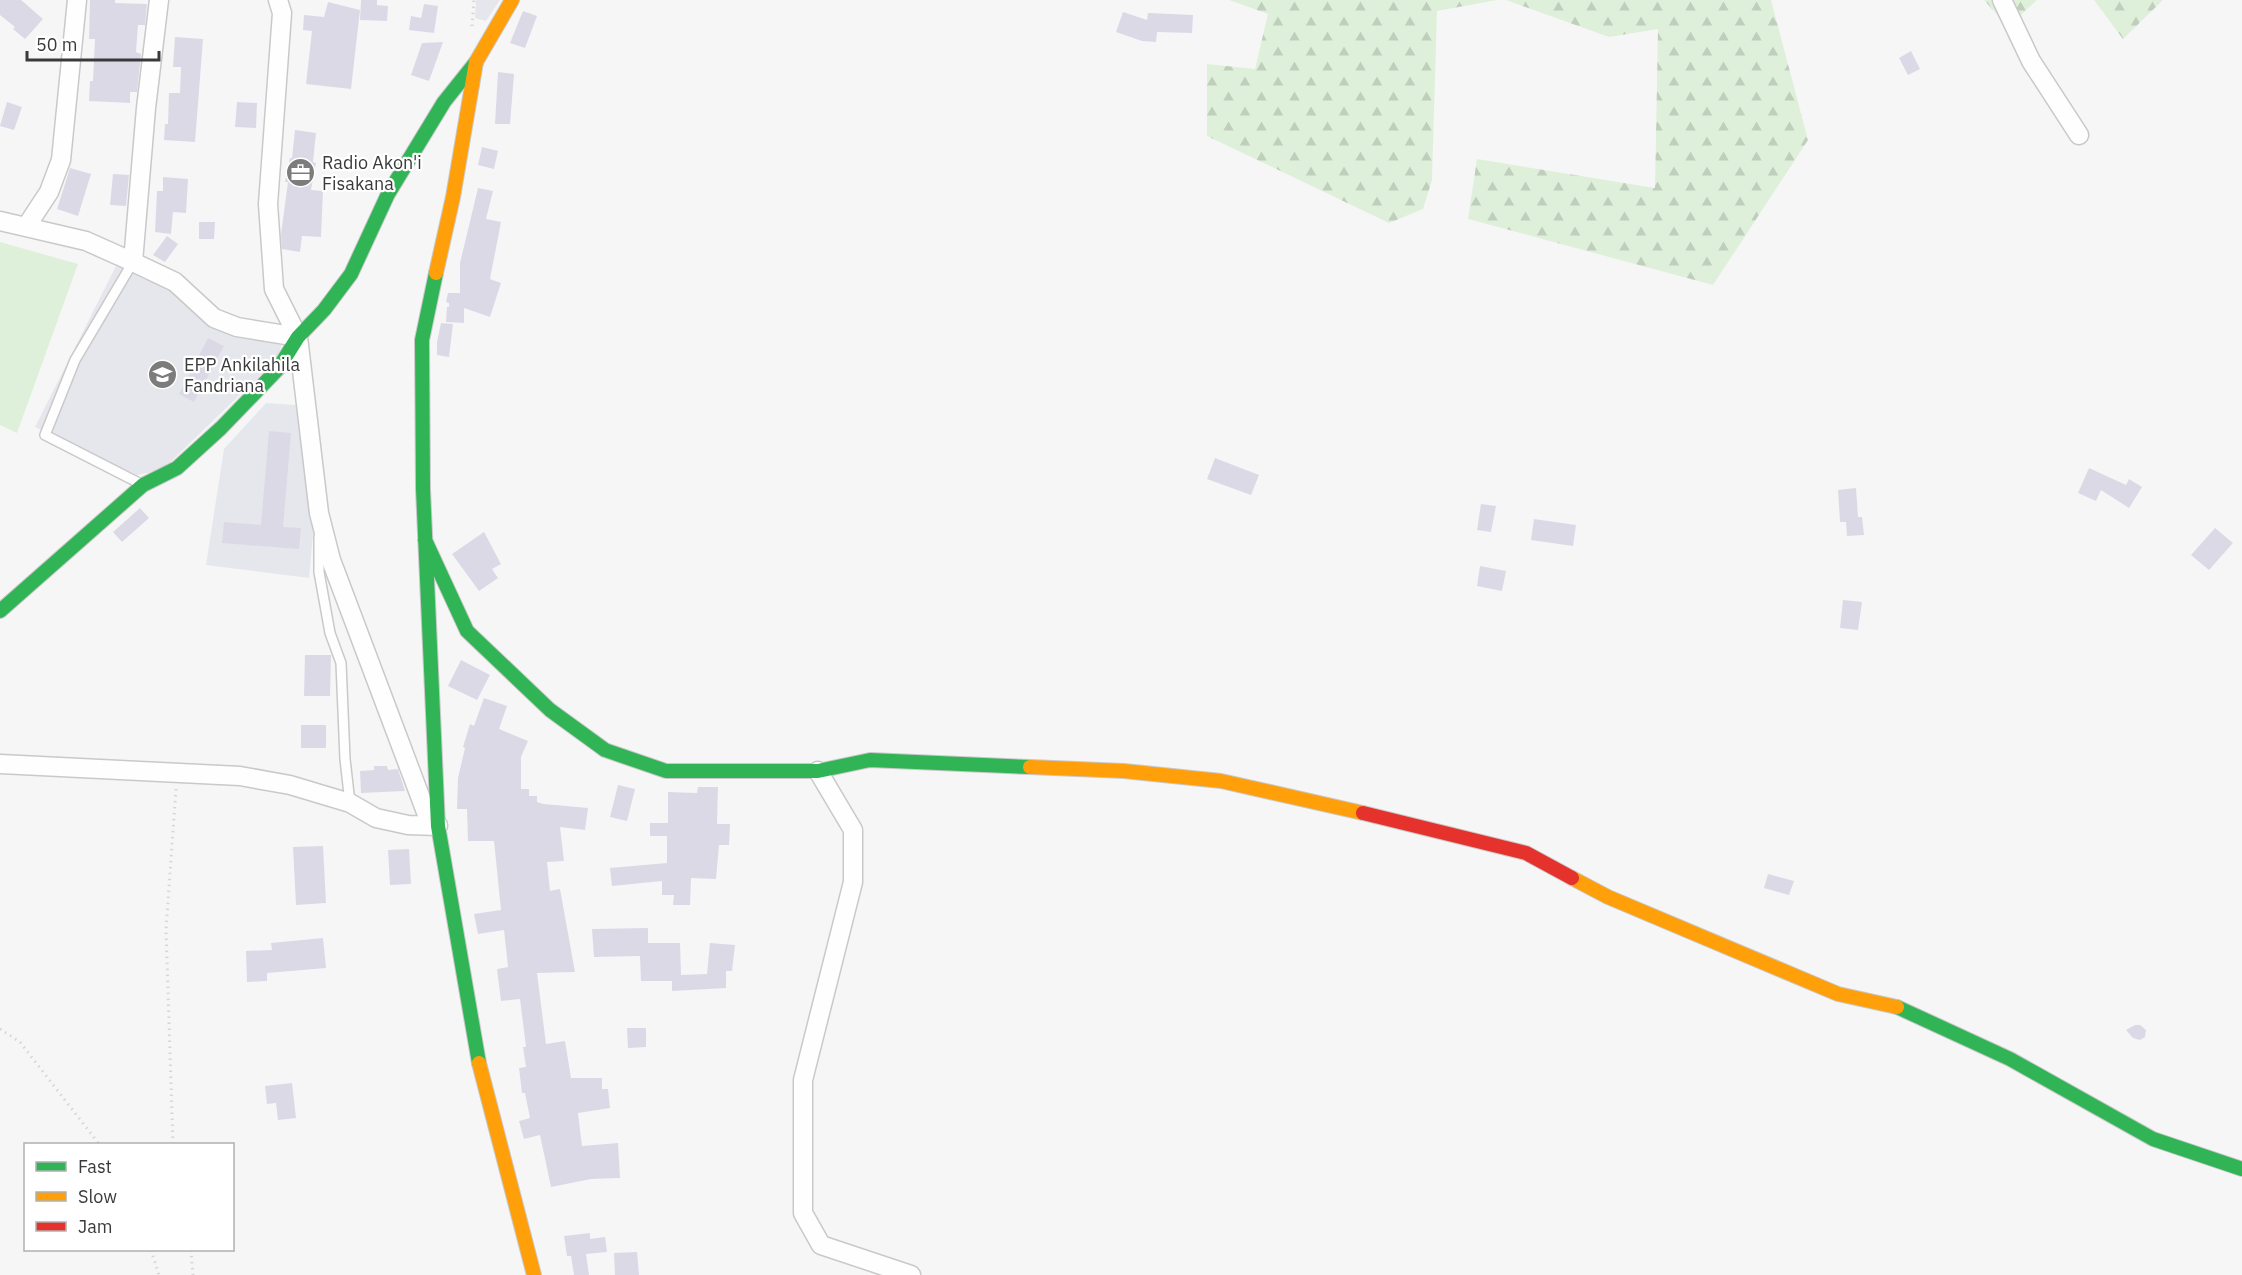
<svg xmlns="http://www.w3.org/2000/svg" width="2242" height="1275" viewBox="0 0 2242 1275" font-family="'IBM Plex Sans',sans-serif">
	<style>
		.built { fill: #e5e7ec }
		.forest { fill: url(#forest-firs) }
		.pitch { fill: #dff0da }
		.building { fill: #dcd9e7 }
		.lines { fill: none; stroke-linecap: round; stroke-linejoin: round }
		.lane-casing { stroke: #c9c9ca; stroke-width: 12 }
		.street-casing { stroke: #c9c9ca; stroke-width: 21 }
		.fast-casing { stroke: #c9c9ca; stroke-width: 16 }
		.slow-casing { stroke: #c9c9ca; stroke-width: 16 }
		.jam-casing { stroke: #c9c9ca; stroke-width: 16 }
		.path { stroke: #d6d6d7; stroke-width: 3; stroke-dasharray: 1.5 4.5; stroke-linecap: butt }
		.lane { stroke: #fefefe; stroke-width: 9 }
		.street { stroke: #fefefe; stroke-width: 18 }
		.fast { stroke: #30b455; stroke-width: 14 }
		.slow { stroke: #ff9f0a; stroke-width: 14 }
		.jam { stroke: #e5322d; stroke-width: 14 }
		.labels { text-anchor: middle; dominant-baseline: central; stroke-width: 4.5; stroke-linejoin: round; paint-order: stroke }
		.poi-label { font-size: 18px; fill: #3a3a3b; stroke: #fff; text-anchor: start }
	</style>
	<defs>
		<pattern id="forest-firs" width="22" height="20" patternUnits="userSpaceOnUse" patternTransform="scale(1.5)"><rect width="22" height="20" fill="#dff0da"/><path d="M5 1l3.5 6h-7zM16 11l3.5 6h-7z" fill="#c0cfbc"/></pattern>
	</defs>
	<rect width="100%" height="100%" fill="#f6f6f7"/>
	<path class="built" d="M476 0H500L486 21 475 18Z
		M116 266 130 269 282 342 278 358 162 470 137 475 35 427Z
		M266 403 296 405 314 523 309 578 206 565 224 449Z"/>
	<path class="forest" d="M1229 0H1497L1437 11 1432 180 1423 209 1389 223 1207 136V64L1255 69 1268 14Z
		M1506 0H1771L1808 140 1713 285 1468 219 1477 159 1655 188 1658 29 1609 37Z
		M1984 0H2037L2008 27Z
		M2094 0H2163L2123 39Z"/>
	<path class="pitch" d="M0 242 78 264 17 433 0 425Z"/>
	<path class="building" d="M0 0H21L43 19 25 39 13 29 15 27 0 15Z
		M90 0H115V3L147 4 145 25H138L136 52 141 54 137 92H130V103L89 101 90 81H93L95 39H89Z
		M361 0H377V5L388 6 387 21 360 20Z
		M328 2 360 10 351 89 306 84 312 31 303 30 304 15 324 17Z
		M424 4 438 6 434 33 409 30 411 16 421 18Z
		M523 11 537 16 525 48 510 43Z
		M1123 12 1147 20 1148 13 1193 15 1192 33 1157 32 1156 42 1142 41 1116 32Z
		M175 37 203 39 195 142 164 140 165 124H168L169 93H180L181 67H173Z
		M443 42 429 81 411 75 422 43Z
		M1911 51 1920 69 1908 75 1899 58Z
		M498 72 514 74 510 124H495Z
		M7 102 22 107 14 130 0 126Z
		M237 102 257 103 256 128 235 127Z
		M295 130 316 133 313 162 316 163 311 190 323 191 321 237 302 236 300 252 282 249 281 234 288 182H285L290 158H292Z
		M482 147 498 151 494 169 478 165Z
		M70 168 91 174 78 216 57 209Z
		M113 174 129 175 126 206 110 205Z
		M163 177 188 179 186 213 173 212 171 234 155 232 157 191H163Z
		M478 188 493 191 486 219 501 222 490 279 501 283 490 317 464 308V323L446 322 447 307H449V303L446 302 448 293H460V263Z
		M199 222H215L214 239H199Z
		M167 236 178 244 165 262 153 255Z
		M441 323 453 324 449 357 437 355V342Z
		M208 338 224 346 194 402 179 394Z
		M269 431 291 433 283 527 301 528 299 549 222 543 224 522 261 525Z
		M1215 458 1259 475 1251 495 1207 479Z
		M2089 468 2126 485 2129 479 2142 487 2129 508 2101 490 2096 501 2078 493Z
		M1856 488 1858 517H1862L1864 535 1847 536 1846 522H1840L1838 490Z
		M1481 504 1496 506 1491 532 1477 530Z
		M140 508 149 518 122 542 113 532Z
		M1534 519 1576 525 1573 546 1531 540Z
		M2215 528 2233 543 2209 570 2191 555Z
		M484 532 501 564 492 569 498 578 479 591 452 554Z
		M1480 566 1506 571 1502 591 1477 586Z
		M1843 600 1862 602 1858 630 1840 628Z
		M305 655H331L330 696H304Z
		M461 660 490 675 477 700 448 686Z
		M484 698 507 706 499 729 528 741 521 757V789H529V796H537V802L544 804 588 808 585 830 560 827 564 861 547 862 550 891 560 889 575 972 537 973 546 1044 565 1041 571 1078H602V1089H608L610 1108 578 1113 582 1146 618 1143 620 1178 591 1179 551 1187 540 1135 524 1139 519 1121 530 1118 525 1093H522L519 1068 526 1067 523 1047H526L520 999 501 1001 497 969 508 967 504 930 478 934 474 914 501 910 494 841H468L467 809H457L458 778 465 748 463 747 470 724 474 726Z
		M301 725H326V748H301Z
		M374 766H387L388 770 398 769 405 791 361 793 360 771 374 770Z
		M618 785 635 789 627 821 610 817Z
		M698 787H718L717 824H730L729 845H719L716 879 691 878 690 905H673L674 895H662V881L612 886 610 868 667 863V836H650V823H668V792L697 793Z
		M323 846 326 903 296 905 293 847Z
		M409 849 411 884 390 885 388 850Z
		M1768 874 1794 881 1789 895 1764 888Z
		M648 928V943H680L681 975 707 974 710 943 735 945 732 971H726V988L672 991V981H641L640 956 594 957 592 929Z
		M323 938 326 968 267 973V981L247 982 246 951 272 950 271 943Z
		M2135 1025H2140L2146 1030 2145 1037 2140 1040 2133 1038 2126 1030Z
		M627 1028H646V1047L628 1048Z
		M292 1083 296 1118 278 1120 276 1103 267 1104 265 1086Z
		M590 1233V1239L605 1237 607 1252 586 1254 589 1275H574L571 1256H567L564 1236Z
		M637 1252 639 1275H615L614 1253Z"/>
	<g class="lines">
		<defs>
			<path id="lane" d="M133 262 75 360 45 435 141 484
				M319 537V572L330 633 341 663 345 759 350 803"/>
			<path id="street" d="M278 0 282 13 268 204 274 289 298 337 319 513 331 560 426 812 438 825
				M2002 0 2031 61 2079 135
				M0 221 86 241 133 262 175 282 214 318 237 327 298 337
				M26 227 49 192 61 160 77 0
				M133 262 146 108 159 0
				M0 764 240 776 290 785 350 803 376 818 408 825 438 826
				M818 771 853 830V882L803 1080V1213L821 1245 911 1275"/>
			<path id="fast" d="M436 273 422 340 423 489 438 826 479 1063
				M425 540 467 631 550 710 605 750 666 771H818L870 760 1030 767
				M0 611 143 485 177 468 221 428 278 369 298 337 324 310 351 274 388 194 444 102 476 62
				M1897 1007 2010 1059 2153 1139 2242 1169"/>
			<path id="slow" d="M436 273 453 197 476 62 512 0
				M1030 767 1124 771 1221 781 1363 813
				M1572 878 1608 897 1838 994 1897 1007
				M479 1063 534 1275"/>
			<path id="jam" d="M1363 813 1526 853 1572 878"/>
		</defs>
		<use href="#lane" class="lane-casing"/>
		<use href="#street" class="street-casing"/>
		<use href="#fast" class="fast-casing"/>
		<use href="#slow" class="slow-casing"/>
		<use href="#jam" class="jam-casing"/>
		<path class="path" d="M472 26 474 0
			M0 1029 20 1042 99 1144
			M173 1144 166 930 176 789
			M151 1250 159 1275
			M191 1250 193 1275"/>
		<use href="#lane" class="lane"/>
		<use href="#street" class="street"/>
		<use href="#fast" class="fast"/>
		<use href="#slow" class="slow"/>
		<use href="#jam" class="jam"/>
	</g>
	<defs>
		<symbol id="office-disc" viewBox="-11 -11 22 22"><circle r="9.5" fill="#7c7c7d" stroke="#fff"/><path d="M-6-3h4V-5.5h4V-3h4V5H-6ZM-1-4.5V-3h2v-1.5ZM-6 0V1H6V0Z" fill="#fff"/></symbol>
		<symbol id="school-disc" viewBox="-11 -11 22 22"><circle r="9.5" fill="#7c7c7d" stroke="#fff"/><path d="M0-5L7-2L0 1L-7-2ZM-4 1L0 2.5L4 1V4Q0 6-4 4Z" fill="#fff"/></symbol>
	</defs>
	<g fill-rule="evenodd">
		<use href="#office-disc" x="284" y="156" width="33" height="33"/>
		<use href="#school-disc" x="146" y="358" width="33" height="33"/>
	</g>
	<g class="labels">
		<g class="poi-label">
			<text x="322" y="162">Radio Akon'i<tspan x="322" dy="21">Fisakana</tspan></text>
			<text x="184" y="364">EPP Ankilahila<tspan x="184" dy="21">Fandriana</tspan></text>
		</g>
	</g>
	<rect x="24" y="1143" width="210" height="108" fill="#ffffff" stroke="#b0b0b1" stroke-width="1.5"/>
	<rect x="36" y="1162" width="30" height="9" fill="#30b455" stroke="#b0b0b1" stroke-width="1.5"/>
	<text x="78" y="1173" font-size="18" fill="#3a3a3b">Fast</text>
	<rect x="36" y="1192" width="30" height="9" fill="#ff9f0a" stroke="#b0b0b1" stroke-width="1.5"/>
	<text x="78" y="1203" font-size="18" fill="#3a3a3b">Slow</text>
	<rect x="36" y="1222" width="30" height="9" fill="#e5322d" stroke="#b0b0b1" stroke-width="1.5"/>
	<text x="78" y="1233" font-size="18" fill="#3a3a3b">Jam</text>
	<path d="M27 51v9h132v-9" fill="none" stroke="#3a3a3b" stroke-width="3"/>
	<text x="36" y="51" font-size="18" fill="#3a3a3b" stroke="#ffffff" stroke-width="4.5" paint-order="stroke">50 m</text>
</svg>
